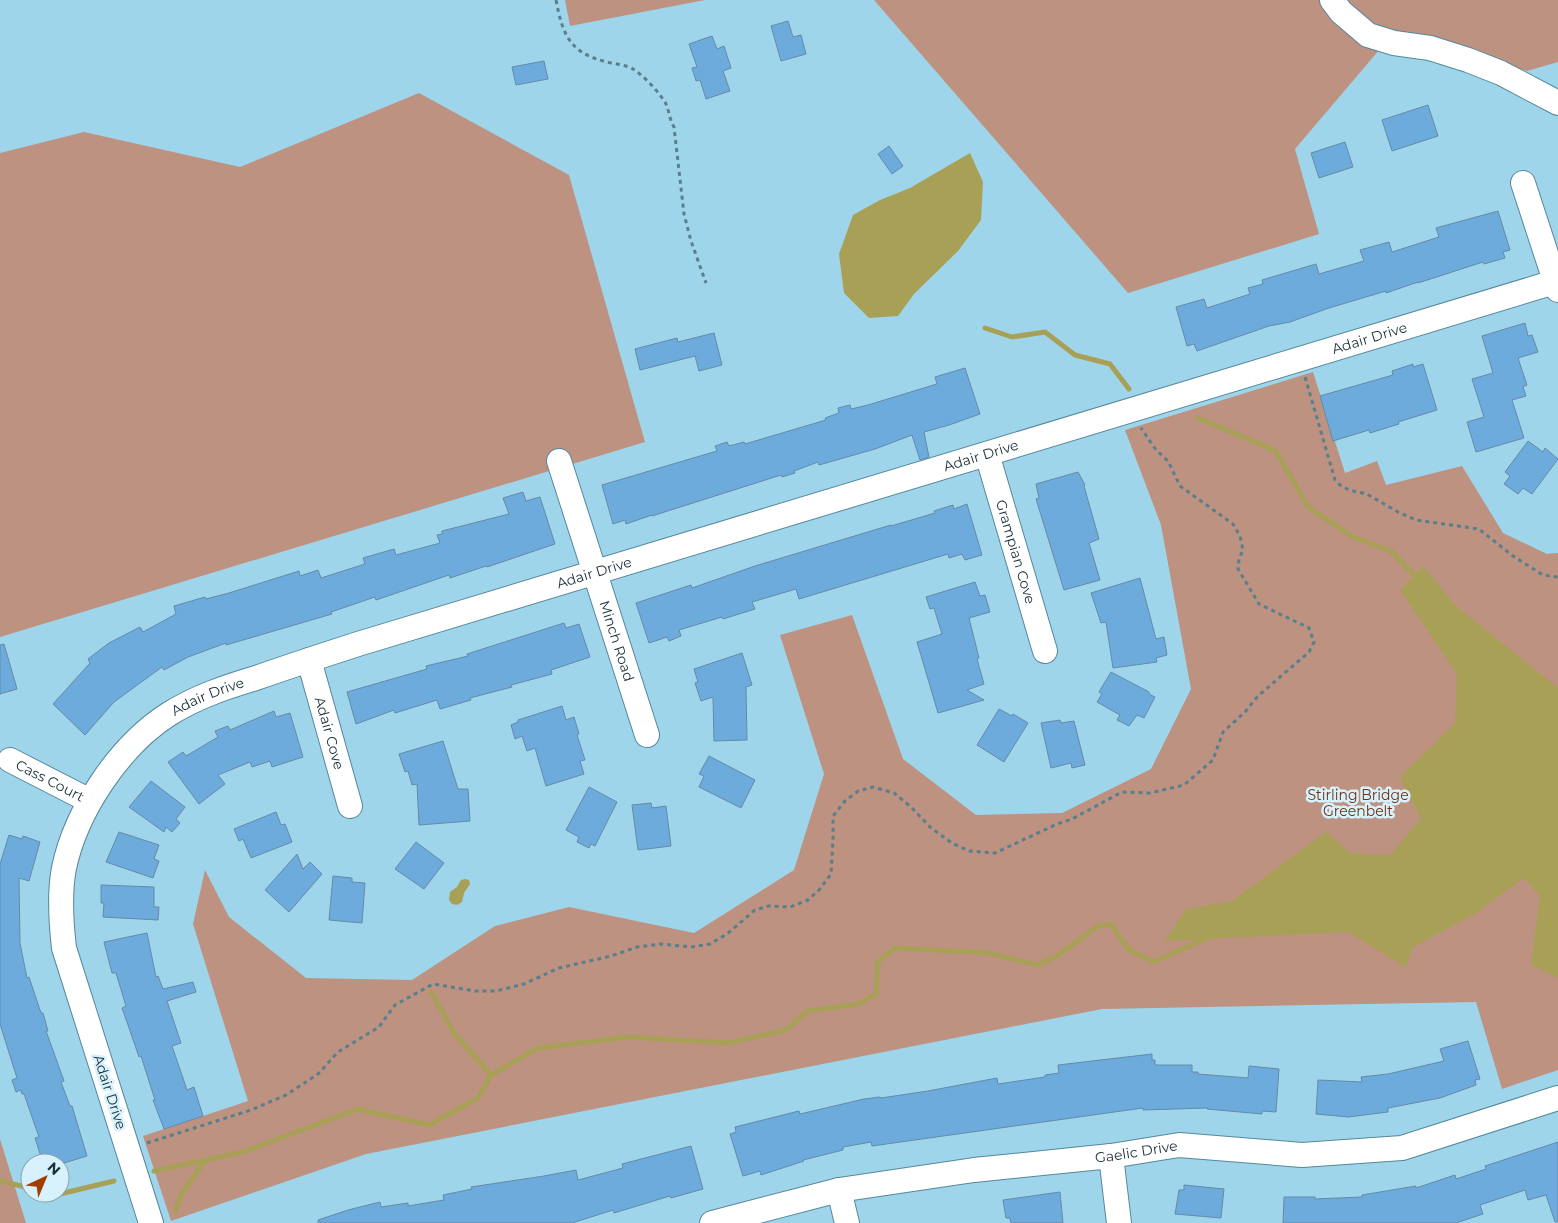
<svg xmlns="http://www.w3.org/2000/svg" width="1558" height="1223" viewBox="0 0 1558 1223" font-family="Montserrat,sans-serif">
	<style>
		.green { fill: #bd9280 }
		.water { fill: #a8a056 }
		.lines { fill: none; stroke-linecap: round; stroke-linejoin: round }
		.stream { stroke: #a8a056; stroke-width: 5 }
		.building { fill: #6cabdc; stroke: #648aa9 }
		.minor-casing { stroke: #54889b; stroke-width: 26 }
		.path { stroke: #597f8d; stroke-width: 3; stroke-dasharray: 4 4; stroke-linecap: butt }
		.minor { stroke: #fff; stroke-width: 24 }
		.labels { text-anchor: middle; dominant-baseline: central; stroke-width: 5; stroke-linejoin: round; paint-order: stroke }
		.street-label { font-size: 14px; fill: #192f37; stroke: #d7f2fc }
		.park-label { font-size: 14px; fill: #702f11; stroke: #d7f2fc }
	</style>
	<rect width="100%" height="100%" fill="#9fd5ea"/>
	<path class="green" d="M565 0H705L570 26Z
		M874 0H1558V62L1527 71 1444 44 1391 36 1295 149 1319 234 1128 293Z
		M419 93 569 175 645 442 0 637V153L84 132 240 167Z
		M1313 372 1345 473 1377 461 1386 485 1462 466 1503 533 1547 554 1558 553V1070L1502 1089 1476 1002 1102 1009 366 1154 171 1221 143 1136 248 1101 193 924 205 870 229 917 306 978 412 980 495 926 569 907 694 933 794 870 824 774 780 635 852 615 903 759 976 815 1062 813 1151 769 1191 689 1161 525 1125 430Z
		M0 1139 26 1223H0Z"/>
	<path class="water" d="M970 153 983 182 981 220 958 251 914 294 898 316 869 318 844 293 839 254 853 215 880 200 910 188Z
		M1423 566 1456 606 1558 688V978L1531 965 1540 896 1524 878 1473 915 1413 947 1406 967 1348 932 1165 941 1186 909 1232 901 1326 832 1350 853 1390 855 1421 819 1400 777 1455 723 1457 674 1400 590Z
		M465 879 469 880 470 884 464 893 462 902 457 905 452 904 449 900 450 892 457 887 461 880Z"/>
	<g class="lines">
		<path class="stream" d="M985 328 1012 337 1045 332 1075 355 1110 364 1129 389
			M1198 418 1276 451 1308 507 1353 537 1391 551 1419 580
			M431 992 454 1033 491 1075
			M154 1171 243 1152 358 1109 429 1125 478 1098 491 1075 538 1048 629 1037 728 1043 786 1030 807 1011 859 1004 876 994 878 962 895 948 989 953 1037 965 1057 956 1098 926 1111 924 1129 950 1154 962 1211 936
			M0 1181 30 1188
			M55 1193 60 1194 114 1181
			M175 1211 182 1193 206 1160"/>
	</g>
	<path class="building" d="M788 21 793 37 801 35 806 54 781 61 771 26Z
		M712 36 717 49 724 46 731 68 723 71 730 91 706 99 700 80 696 81 692 68 697 67 689 44Z
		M544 61 548 79 516 85 512 67Z
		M1428 105 1438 136 1392 151 1382 120Z
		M1345 142 1353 167 1319 178 1311 153Z
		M889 146 903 166 892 174 878 154Z
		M1498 211 1510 250 1503 252 1505 258 1484 264 1483 262 1418 283V282L1386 293V291L1329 308 1290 322 1269 326 1197 351 1194 344 1187 346 1176 307 1204 299 1207 308 1250 294 1248 288 1263 284 1262 280 1316 264 1319 274 1364 261 1360 250 1389 242 1392 252 1439 237 1436 228Z
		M1525 323 1528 336 1532 335 1538 352 1518 358 1527 385 1523 387 1526 396 1512 400 1524 438 1476 452 1467 422 1484 417 1472 379 1493 373 1482 336Z
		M714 333 722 365 699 371 695 356 640 370 635 349 677 338 678 342Z
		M1413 364V367L1423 364 1437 410 1398 422 1399 424 1370 433 1369 430 1333 441 1320 396 1393 375 1392 371Z
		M965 368 980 414 949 425 924 432 929 457 920 460 912 435 875 449 819 465 818 462 794 471 795 473 782 477 781 475 652 516V515L626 524 625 520 613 524 602 485 717 451 715 446 727 442 729 446 744 442 745 444 826 420 825 418 839 413 838 408 850 405 851 409 868 405 937 384 935 377Z
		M1528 441 1543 452 1545 448 1558 459 1532 494 1523 488 1518 494 1504 484 1510 476 1505 472Z
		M1078 472 1085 485 1084 486 1099 539 1089 543 1100 580 1064 590 1036 499 1039 498 1036 484Z
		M523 492 526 501 540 497 555 544 487 567 486 566 450 578 449 575 376 600 375 597 331 612 332 614 226 645V643L188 657 164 670 162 667 114 702 85 735 53 704 90 663 88 659 109 643 140 627 143 632 176 614 174 606 205 597 206 599 229 593 299 571 300 576 318 570 321 578 365 564 363 558 394 549 396 555 440 543 437 535 442 534V531L509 514 503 498Z
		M967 504 982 555 965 560 962 554 949 558 948 554 799 599 796 589 752 602 755 609 723 619 722 617 679 630 681 636 669 641 667 637 649 643 636 603 691 585 692 588 755 566 891 525V526L935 513 934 511 953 505 954 509Z
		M1140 578 1156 639 1164 637 1167 655 1156 658 1157 662 1113 668 1106 622 1101 623 1091 593Z
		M975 582 980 596 985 595 990 612 969 618 979 658 977 659 984 684 967 690 984 700 938 713 917 642 942 634 934 608 930 609 926 597Z
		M564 623 566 628 579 624 590 657 551 670 552 674 511 685 512 687 470 698 471 700 440 709 437 700 395 713 394 710 356 724 347 692 427 669 426 666 468 656 467 654Z
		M4 644 17 689 0 694V645Z
		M742 653 752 685 746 687 747 740 714 741 713 697 701 701 695 683 698 682 694 669Z
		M1111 672 1149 692V694L1155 697 1144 718 1137 715 1129 726 1117 720 1120 715 1097 702 1102 694 1099 692Z
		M562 706 566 720 574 717 579 734 577 735 585 760 580 761 584 774 546 786 535 748 527 751 522 736 515 739 511 725 518 722V720Z
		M999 709 1012 716 1013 714 1028 723 1004 762 977 745Z
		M274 711 276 717 290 713 303 757 272 767 270 761 252 767 250 762 218 775 225 784 199 804 168 762 183 752 186 756 218 737 215 731 228 726 230 730Z
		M1060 720 1061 723 1074 721 1085 765 1072 768 1071 763 1051 768 1041 723Z
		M443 741 458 789H468L470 821 419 825 417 784 412 785 408 771 405 772 399 754Z
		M709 756 755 780 741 808 699 787 704 776 699 774Z
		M151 781 185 807 176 819 180 823 172 832 166 827 164 832 129 807Z
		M589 787 617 802 595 846 591 844 589 848 577 842 579 837 566 830Z
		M651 803 652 808 666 806 671 846 638 850 632 805Z
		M276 812 281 825 285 824 292 842 251 858 243 839 239 841 234 829Z
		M119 832 159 845 154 859 159 861 153 878 106 862Z
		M9 835 22 839 23 836 40 842 29 881 19 878 20 943 27 978 29 977 41 1013H43L48 1031H46L64 1081 61 1082 70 1106H72L87 1156 64 1163H43L35 1138 39 1137 24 1094H22L21 1090 16 1092 12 1080 17 1078 0 1024V864Z
		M416 842 444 863 424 889 395 869Z
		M297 854 303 869 310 862 322 874 289 912 265 890Z
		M333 876 352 878V882L365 883 362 923 329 920Z
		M101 885 154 887V907H159L158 920 103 917 104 903H101Z
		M147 933 156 977 158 976 163 989 193 982 196 992 167 1001 181 1043 172 1046 187 1090 194 1087 203 1116 164 1129 153 1100H155L141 1056 139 1057 128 1025 122 1008 126 1006 116 973H112L104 942Z
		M1468 1041 1480 1079 1475 1080 1476 1085 1440 1098 1388 1108V1112L1348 1117 1316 1114 1318 1080 1362 1082 1361 1077 1388 1074 1444 1061 1440 1049Z
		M1152 1054V1060H1155V1065H1192V1072H1198V1074L1248 1078 1249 1066 1279 1069 1276 1112 1262 1111V1114L1207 1109 1208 1108 1143 1110V1108L872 1146 871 1142 843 1147V1150L803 1160 804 1161 761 1175 760 1171 743 1176 730 1134 736 1132 735 1127 799 1111 800 1114 864 1099 880 1097 881 1098 928 1091 997 1078 998 1084 1045 1077V1075L1059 1073 1058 1065Z
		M1558 1142V1222H1555L1546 1195 1528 1200 1525 1190 1480 1205 1483 1214 1456 1223H1283L1284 1197H1315V1199L1362 1197V1195L1416 1186V1188L1455 1175 1456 1179 1486 1169 1485 1166Z
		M691 1146 703 1189 671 1198 670 1196 614 1213 613 1210 572 1223H318V1220L348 1210 380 1202 381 1207 408 1203V1206L444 1200 443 1195 472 1189 471 1187 544 1176 576 1170 578 1180 623 1168 622 1164Z
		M1184 1185 1224 1189 1221 1218 1175 1214 1179 1190H1184Z
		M1060 1192 1063 1223H1011L1010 1218H1006L1003 1200Z"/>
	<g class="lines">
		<defs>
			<g id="minor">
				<path d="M1332 0 1341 12 1368 35 1394 43 1430 48 1468 60 1501 73 1558 103"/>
				<path d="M1523 183 1558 290"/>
				<path id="s1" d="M987 454 1045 651"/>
				<path id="s2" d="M559 461 647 735"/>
				<path id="s3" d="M309 660 350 806"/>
				<path id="s4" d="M10 760 90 801"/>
				<path d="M1111 1156 1119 1223"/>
				<path d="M839 1190 847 1223"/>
				<path id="s5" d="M151 1223 64 948C61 922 59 894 64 868 76 811 119 746 169 714 196 697 226 687 256 678 290 666 324 655 358 644L1558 281"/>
				<path id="s6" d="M712 1223 839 1190 974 1170 1111 1156 1179 1145 1302 1155 1402 1148 1558 1098"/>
			</g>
		</defs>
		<use href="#minor" class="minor-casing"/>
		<path class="path" d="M556 0C563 36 570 53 607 62 615 64 627 65 633 69 645 77 657 90 665 102 669 109 669 119 674 127L684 214 691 241 706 283
			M1305 377 1335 480 1340 485 1349 490 1367 494 1398 512 1416 520 1479 529 1513 556 1543 575 1558 577
			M147 1143 251 1110 286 1095 318 1074 338 1052 379 1027 395 1005 433 984 475 991H496L524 984 559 968 611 956 637 947 661 944 691 947 710 944 727 934 755 910 769 906 790 907 808 900 820 889 831 874 833 839V816L845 801 858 791 873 787 894 793 911 807 931 828 952 843 969 851 995 853 1057 824 1072 819 1122 792 1150 793 1184 785 1213 760 1223 732 1245 712 1258 696 1309 652 1314 642 1309 628 1259 604 1238 569 1239 559 1243 550 1240 536 1233 524 1180 486 1168 461 1156 450 1141 428"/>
		<use href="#minor" class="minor"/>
	</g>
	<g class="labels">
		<g class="street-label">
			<text stroke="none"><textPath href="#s5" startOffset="1818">Adair Drive</textPath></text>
			<text stroke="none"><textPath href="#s5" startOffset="1412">Adair Drive</textPath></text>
			<text stroke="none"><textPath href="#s1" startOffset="102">Grampian Cove</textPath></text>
			<text stroke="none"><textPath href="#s5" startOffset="1008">Adair Drive</textPath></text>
			<text stroke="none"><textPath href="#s2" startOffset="189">Minch Road</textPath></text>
			<text stroke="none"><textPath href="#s5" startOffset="602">Adair Drive</textPath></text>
			<text stroke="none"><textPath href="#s3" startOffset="76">Adair Cove</textPath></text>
			<text stroke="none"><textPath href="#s4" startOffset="45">Cass Court</textPath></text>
			<text transform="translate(110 1092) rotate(72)">Adair Drive</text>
			<text stroke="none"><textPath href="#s6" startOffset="431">Gaelic Drive</textPath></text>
		</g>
		<g class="park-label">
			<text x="1358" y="795">Stirling Bridge<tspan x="1358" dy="16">Greenbelt</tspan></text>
		</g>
	</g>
	<g transform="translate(45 1178) rotate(44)"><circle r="24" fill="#d7f2fc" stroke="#8ba4ad"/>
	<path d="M0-4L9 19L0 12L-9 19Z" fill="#a13e04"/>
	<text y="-8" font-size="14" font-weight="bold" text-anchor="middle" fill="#192f37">N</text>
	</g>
</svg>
